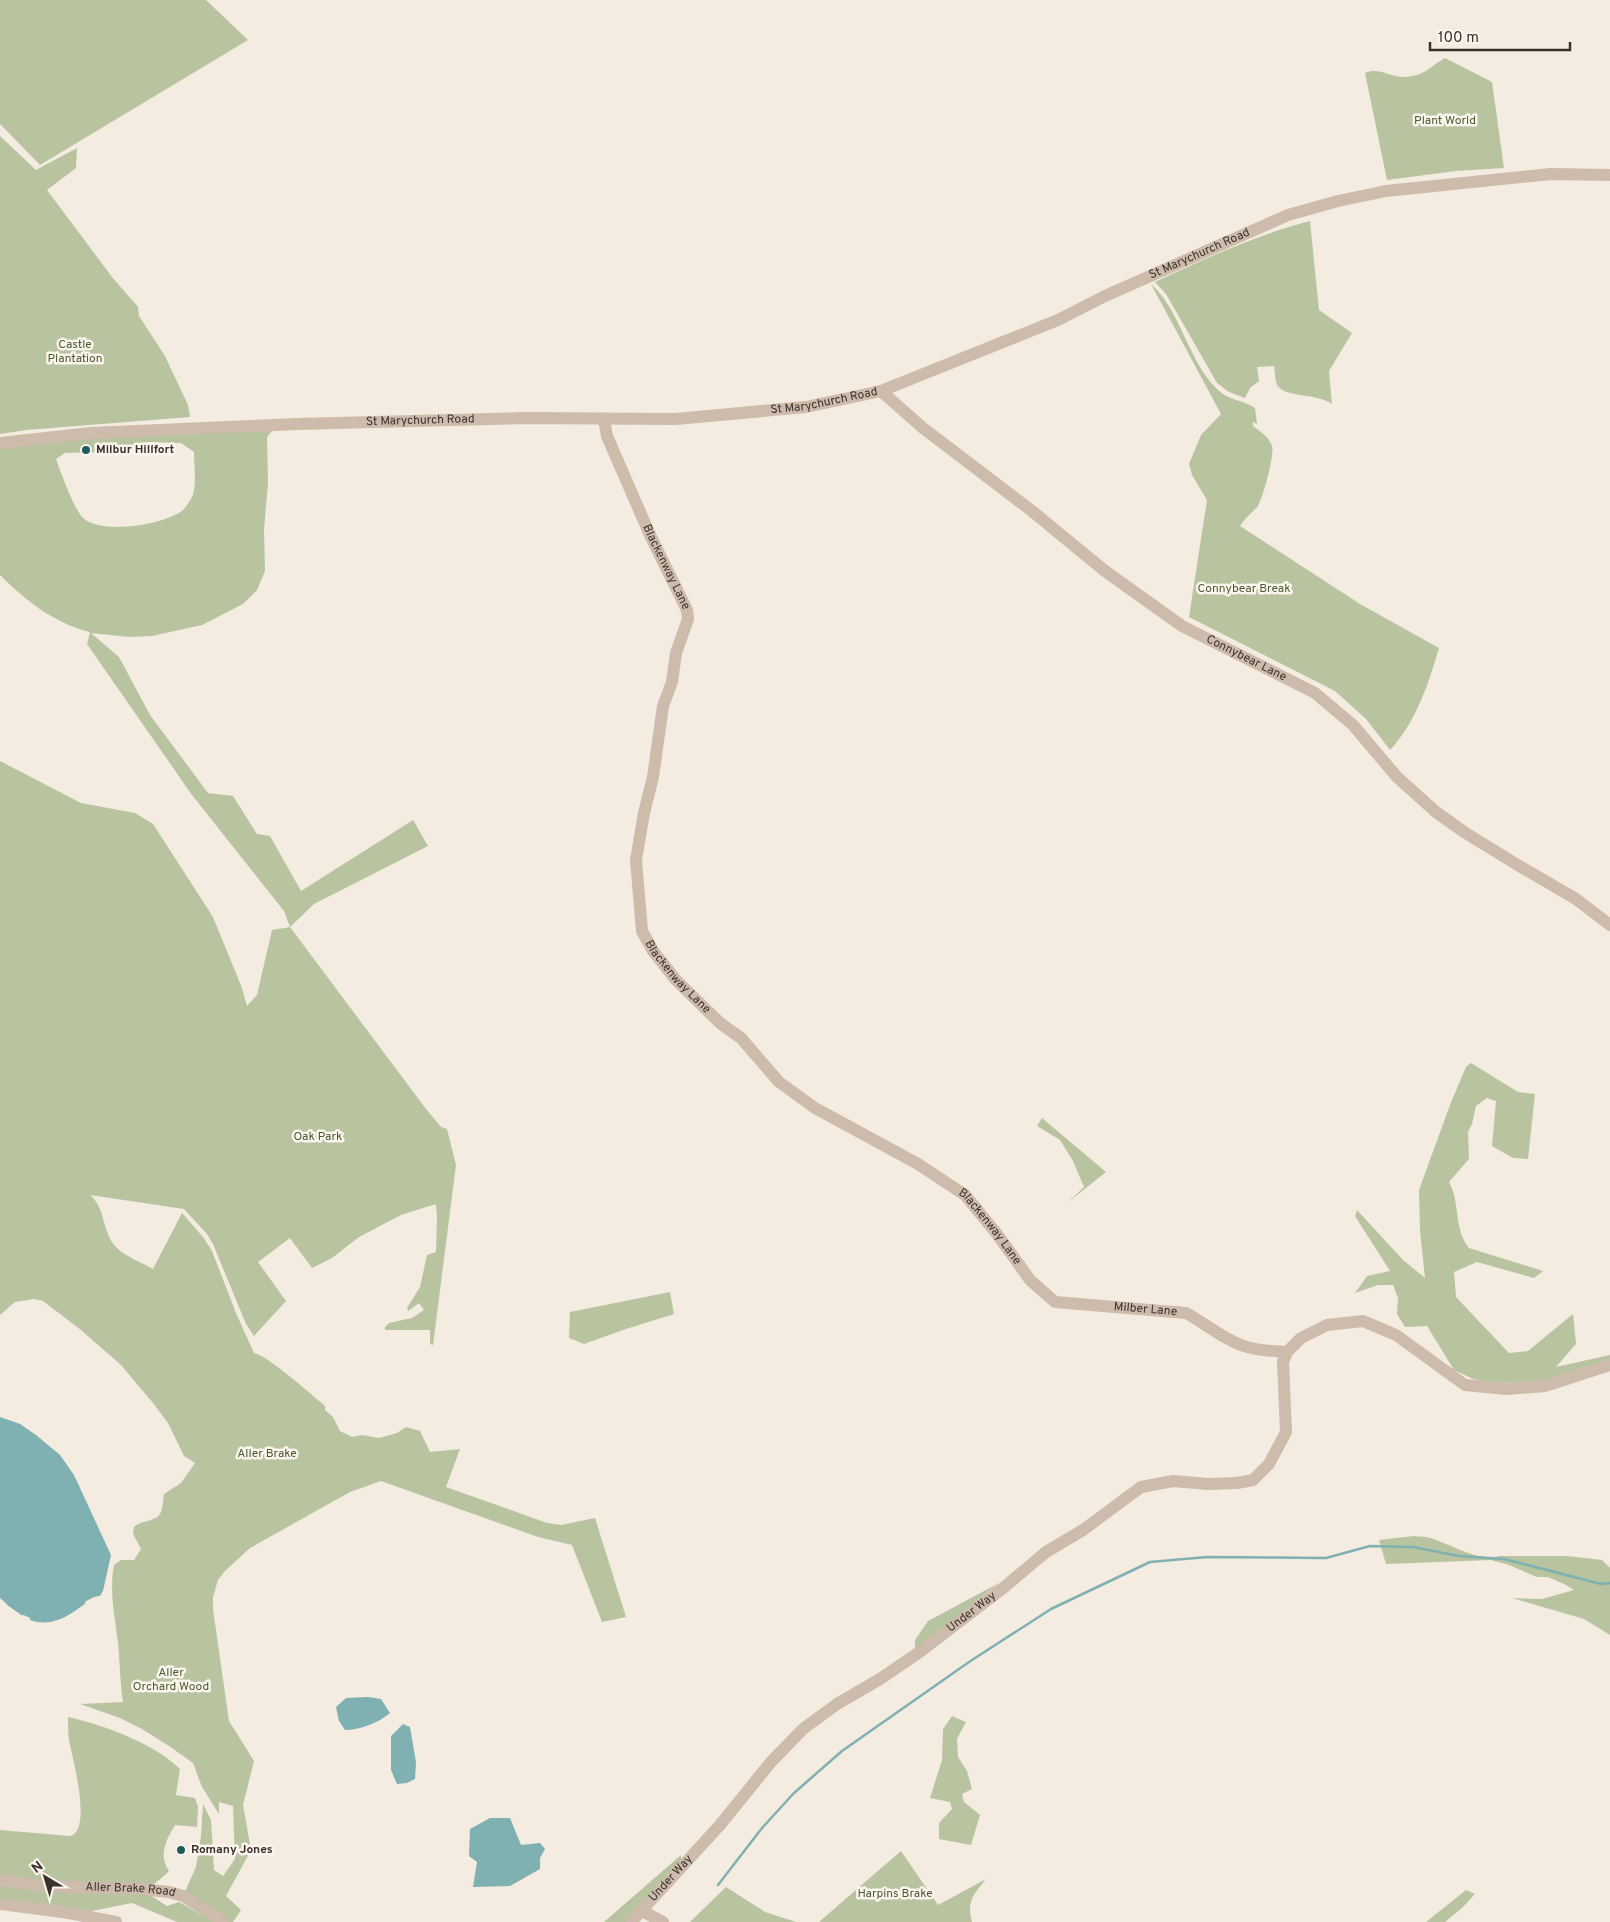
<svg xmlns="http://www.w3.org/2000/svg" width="1610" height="1922" viewBox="0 0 1610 1922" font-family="Overpass,sans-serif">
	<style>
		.green { fill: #b8c4a0; fill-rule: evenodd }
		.water { fill: #7fb0b2 }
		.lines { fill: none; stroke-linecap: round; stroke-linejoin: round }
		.stream { stroke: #7fb0b2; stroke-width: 2.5 }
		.minor { stroke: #cdbbac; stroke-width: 12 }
		.poi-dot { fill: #1f5a5e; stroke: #fbf5ee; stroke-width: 2 }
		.labels { text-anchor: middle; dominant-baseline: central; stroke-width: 5; stroke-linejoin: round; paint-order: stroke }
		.park-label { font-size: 12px; fill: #4a5a2e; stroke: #fbf5ee }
		.street-label { font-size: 12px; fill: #3b302b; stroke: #fbf5ee }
		.poi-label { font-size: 12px; font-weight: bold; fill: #3b302b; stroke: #fbf5ee; text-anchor: start }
	</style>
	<rect width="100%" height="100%" fill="#f4ebe1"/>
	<path class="green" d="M0 0H206L248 40 40 165 0 124Z
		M1445 58 1492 82 1504 168 1456 171 1387 180 1365 73C1379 67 1389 77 1403 77 1424 77 1429 67 1445 58Z
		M0 136 36 170 77 148 76 168 47 190 112 277 138 307 139 316 165 356 188 405 190 417 26 430 0 434Z
		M1310 221 1319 310 1352 333 1329 371 1332 404C1317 393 1285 398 1277 385 1275 380 1275 371 1274 366L1257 367 1259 381 1250 388 1245 398 1229 392 1217 383 1166 294 1155 282C1206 258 1256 235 1310 221Z
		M1151 284C1181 311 1188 361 1217 389 1227 400 1243 400 1255 408L1257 424 1253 422V426C1260 431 1269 437 1272 446 1275 453 1263 498 1258 506 1252 513 1245 518 1240 526L1360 604 1439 648C1428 685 1416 722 1390 750L1366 719 1335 691 1189 617 1207 500 1192 475 1189 464 1201 435 1221 414Z
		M273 430 267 437 268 483 264 529 265 571 257 590 243 604 202 625 152 636 129 637 91 633 119 657 150 715 208 793 233 796 257 834 270 836 301 891 413 820 428 846 314 904 290 927 426 1109 441 1127 447 1129 456 1165 433 1345 430 1344V1330H385V1327L389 1323 412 1318 424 1310 419 1303 408 1311 407 1308 420 1287 427 1255 436 1252 437 1218 436 1204 401 1215 359 1237 332 1258 312 1268 290 1238 258 1262 286 1301 254 1336 246 1324 213 1244 207 1234 184 1209 90 1195C106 1208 102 1233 116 1247 124 1256 143 1263 153 1269L182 1213 203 1237 212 1251 236 1313 254 1353C267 1355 312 1395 325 1406V1410L333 1417 340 1431 352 1437 362 1435 379 1438 397 1433 406 1427 420 1431 430 1452 460 1449 446 1487 547 1523 561 1525 595 1518 626 1617 602 1622 572 1545 538 1537 381 1481 350 1492 250 1548 224 1572 218 1580 213 1597V1609L229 1721 254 1761 243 1805 251 1850 226 1896 241 1910 233 1922H224L183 1896 196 1867 201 1836 203 1804 211 1820 214 1870 223 1876 235 1859 233 1806 219 1802V1814L202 1787 193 1763 169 1746 142 1729 120 1718 80 1704 123 1702C120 1683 120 1663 118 1643 115 1617 109 1591 114 1565L121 1560H134L141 1549 133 1534 134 1527C141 1520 155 1522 160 1514 163 1509 163 1500 164 1494L181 1483 195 1463 184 1456 168 1423 153 1403 121 1365 81 1330 43 1301 34 1299 15 1302 0 1315V761L81 803 135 813 153 824 213 917 242 988 247 1006 257 995 272 930 290 927 284 911 192 795 87 644 90 632C54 623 26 601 0 575V446L37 441ZM148 442 181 443 194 452C194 463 197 487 192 497 190 501 186 507 183 510 165 525 101 535 83 518 74 509 61 473 56 459L65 453 104 452Z
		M1471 1063 1518 1092 1535 1094 1528 1159 1513 1158 1492 1146 1496 1101 1487 1098 1476 1106 1472 1124 1468 1132 1469 1159 1449 1182C1461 1204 1453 1228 1469 1248L1543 1271 1534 1278 1477 1262 1454 1272 1456 1297 1509 1353 1528 1351 1573 1314 1576 1344 1556 1367 1610 1355V1361L1542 1382 1494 1383 1473 1379 1454 1370 1427 1326 1405 1327 1397 1314 1398 1298 1393 1285H1378L1355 1293 1367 1276 1390 1271 1355 1216 1357 1210 1403 1260 1425 1278 1420 1231 1419 1190 1450 1105 1466 1067Z
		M1042 1118 1106 1172 1067 1203 1084 1187 1073 1161 1060 1140 1037 1126Z
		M670 1292 674 1314 626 1329 584 1344 569 1338 570 1312Z
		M1414 1536C1419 1537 1425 1536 1430 1538 1452 1544 1476 1562 1500 1556H1567L1602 1560 1610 1568V1635L1584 1619 1512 1598 1542 1599 1574 1590 1566 1585 1548 1577H1537L1509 1565 1491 1560 1386 1564 1379 1540Z
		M999 1583 915 1650V1640L928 1621Z
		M952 1716 966 1722 957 1739 958 1757 967 1771 972 1789 962 1794 964 1802 980 1815 971 1845 939 1839V1823L952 1809 950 1802 930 1798 942 1760 943 1729Z
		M68 1717C103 1725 154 1743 180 1769L176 1795 195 1798 198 1807 197 1827 175 1825C166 1840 158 1855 169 1871 163 1878 154 1882 149 1890L0 1880V1830L70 1836C93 1831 72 1756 69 1740 68 1732 68 1724 68 1717Z
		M901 1851 938 1905 986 1879C974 1894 966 1901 972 1922H819Z
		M681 1855V1868L631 1922H604Z
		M0 1882 150 1895 167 1906 179 1902 214 1922H177L132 1903 82 1913 0 1900Z
		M726 1887 765 1912 796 1922H690Z
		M1466 1890 1475 1894 1462 1908 1445 1922H1426Z"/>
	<path class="water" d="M0 1417 20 1424 36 1435 60 1455 74 1475 111 1555 103 1591 100 1596C90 1597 84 1603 76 1608 47 1629 25 1621 0 1598Z
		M368 1697 381 1699 390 1713C378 1723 360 1730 345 1730L339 1721 336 1707 346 1698Z
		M403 1724 410 1727 416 1762 415 1779 407 1783 397 1784 391 1770V1736Z
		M490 1818H510L521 1845 540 1843 545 1849 540 1858V1869L510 1886 473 1887 477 1862 469 1856 470 1829Z"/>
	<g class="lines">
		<path class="stream" d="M8 1604 22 1614
			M31 1619C52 1626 68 1615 84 1603
			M718 1885 762 1828 794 1793 842 1751 969 1662 1051 1609 1150 1562 1207 1557 1326 1558 1370 1546 1413 1547 1459 1556 1504 1559 1601 1584 1610 1583"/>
		<g class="minor">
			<path id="s1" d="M881 391 923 428 1032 511 1105 571 1182 626 1315 693 1353 725 1397 777 1436 812 1464 832 1516 864 1576 899 1610 925"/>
			<path id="s2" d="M604 420 607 436 650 535 687 610 688 619 676 653 672 682 663 706 653 777 644 813 636 860 642 931 653 951 676 980 720 1023 741 1038 779 1082 815 1108 918 1164 965 1195 997 1234 1030 1280 1055 1302 1186 1313C1205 1323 1224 1340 1244 1346 1257 1351 1273 1351 1287 1352"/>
			<path id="s3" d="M0 443 91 433 297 424 526 418 676 419 806 407 881 391 1058 320 1105 296 1288 215 1338 201 1386 191 1551 174 1610 175"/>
			<path id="s4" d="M0 1880 41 1886 141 1889 169 1892 183 1896 224 1922"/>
			<path d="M0 1904 63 1912 116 1922"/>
			<path d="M642 1911 663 1922"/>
			<path id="s5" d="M631 1922 720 1825 771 1762 803 1729 837 1704 880 1679 921 1651 1002 1589 1046 1552 1083 1530 1141 1487 1173 1481 1208 1484 1237 1483 1253 1480 1269 1464 1286 1432 1283 1362 1287 1352 1301 1338 1327 1325 1363 1321 1396 1335 1465 1385 1506 1389 1545 1386 1610 1365"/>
		</g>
	</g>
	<g class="poi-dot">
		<circle cx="86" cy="450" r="5"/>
		<circle cx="181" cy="1850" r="5"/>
	</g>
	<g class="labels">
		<g class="park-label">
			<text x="1445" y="121">Plant World</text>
			<text x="75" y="345">Castle<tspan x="75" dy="14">Plantation</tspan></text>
			<text x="1244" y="589">Connybear Break</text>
			<text x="318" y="1137">Oak Park</text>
			<text x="267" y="1454">Aller Brake</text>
			<text x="171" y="1673">Aller<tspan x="171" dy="14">Orchard Wood</tspan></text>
			<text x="895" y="1894">Harpins Brake</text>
		</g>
		<g class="street-label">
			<text stroke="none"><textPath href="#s3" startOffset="1231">St Marychurch Road</textPath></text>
			<text stroke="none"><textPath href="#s3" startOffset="826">St Marychurch Road</textPath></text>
			<text stroke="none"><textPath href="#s3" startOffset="421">St Marychurch Road</textPath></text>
			<text stroke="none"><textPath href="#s2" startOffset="160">Blackenway Lane</textPath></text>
			<text stroke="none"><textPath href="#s1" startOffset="454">Connybear Lane</textPath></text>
			<text stroke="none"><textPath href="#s2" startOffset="594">Blackenway Lane</textPath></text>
			<text stroke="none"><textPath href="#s2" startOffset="999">Blackenway Lane</textPath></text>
			<text stroke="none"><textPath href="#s2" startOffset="1190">Milber Lane</textPath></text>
			<text stroke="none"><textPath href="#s5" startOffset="464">Under Way</textPath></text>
			<text stroke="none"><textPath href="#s5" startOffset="59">Under Way</textPath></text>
			<text stroke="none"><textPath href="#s4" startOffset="131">Aller Brake Road</textPath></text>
		</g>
		<g class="poi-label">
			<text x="96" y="450">Milbur Hillfort</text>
			<text x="191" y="1850">Romany Jones</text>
		</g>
	</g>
	<g transform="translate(45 1877) rotate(322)" stroke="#fbf5ee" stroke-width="4" paint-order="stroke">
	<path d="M0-4L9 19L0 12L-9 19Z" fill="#3b302b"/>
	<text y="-8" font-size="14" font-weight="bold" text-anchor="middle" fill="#3b302b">N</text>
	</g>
	<path d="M1430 42v8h140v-8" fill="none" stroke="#3b302b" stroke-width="2.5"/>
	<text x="1438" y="42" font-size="15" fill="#3b302b" stroke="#fbf5ee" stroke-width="4" paint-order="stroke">100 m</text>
</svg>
